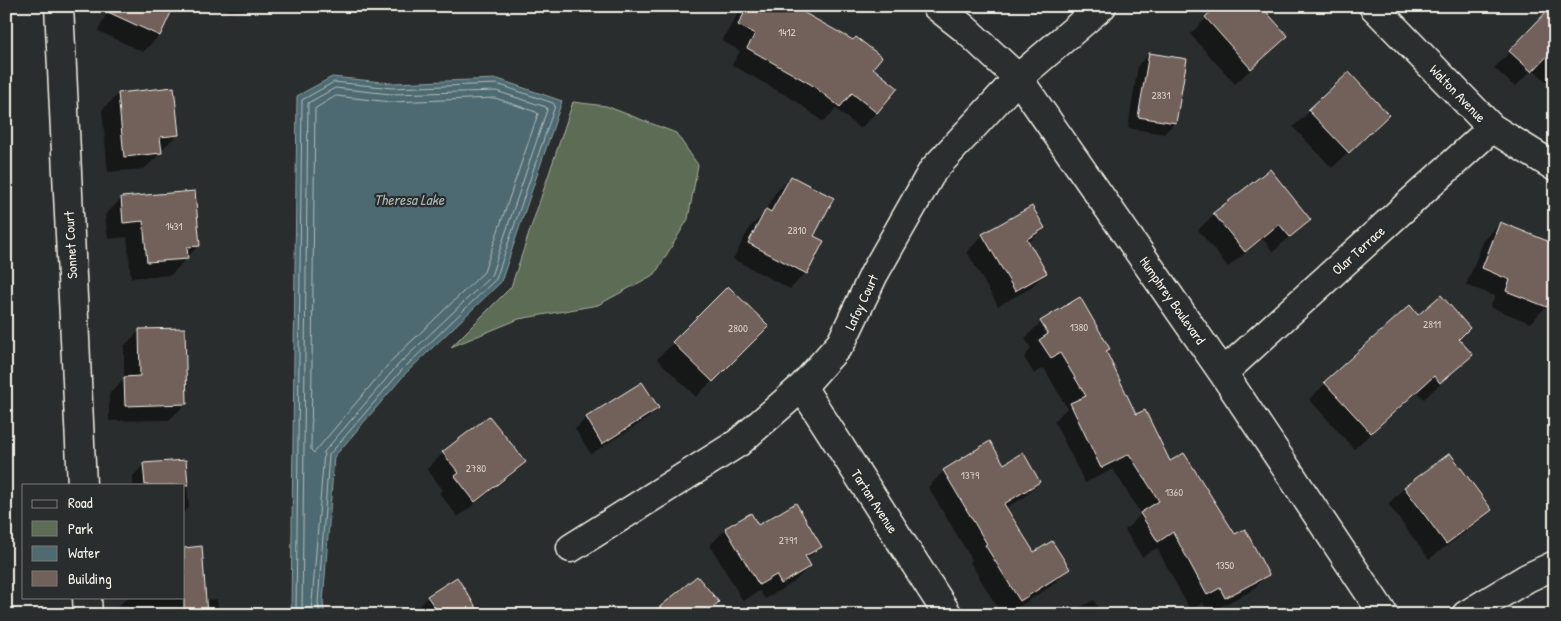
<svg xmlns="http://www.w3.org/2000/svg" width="1561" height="621" viewBox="0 0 1561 621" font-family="'Patrick Hand',sans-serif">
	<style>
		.green { fill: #5d6d55; stroke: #a8af9e }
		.water { fill: #4e6b72; stroke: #90a1a1 }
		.shadow { fill: #0007 }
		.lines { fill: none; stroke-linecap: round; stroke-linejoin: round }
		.shore { stroke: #b2bbb9; stroke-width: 1 }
		.building { fill: #72615a; stroke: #f4f1e8 }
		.minor-casing { stroke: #f4f1e8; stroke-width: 31 }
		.minor { stroke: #2a2d2e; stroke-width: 28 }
		.labels { text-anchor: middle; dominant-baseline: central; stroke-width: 4.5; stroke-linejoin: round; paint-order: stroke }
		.number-label { font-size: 11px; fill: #d4cdc4 }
		.street-label { font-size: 14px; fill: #f4f1e8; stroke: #2a2d2e }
		.water-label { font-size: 15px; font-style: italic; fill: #a9b5b3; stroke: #2a2d2e }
	</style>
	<rect width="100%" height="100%" fill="#2a2d2e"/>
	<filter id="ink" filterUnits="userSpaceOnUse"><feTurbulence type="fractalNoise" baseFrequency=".02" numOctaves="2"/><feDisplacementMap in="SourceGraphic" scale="10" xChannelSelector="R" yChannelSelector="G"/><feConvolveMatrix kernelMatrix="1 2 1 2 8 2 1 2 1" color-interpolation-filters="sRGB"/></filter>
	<g filter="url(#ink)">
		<path class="green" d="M573 102 606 106 676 133 698 165 688 219 655 274 598 305 519 319 451 347 511 287Z"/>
		<path class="water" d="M332 77 392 83 498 79 562 101 501 282 406 373 334 457 323 603 325 615H291L297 96Z"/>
		<path class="shadow" d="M110 6H173L159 36 143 52 98 31Z
			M226 6H264L228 14Z
			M639 6H675L671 10Z
			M742 6H789L896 88 876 113 860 129 836 109 823 122 796 101 732 65 740 51 722 41Z
			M1219 6 1270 52 1235 84 1190 34Z
			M1555 6V86L1553 88 1533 69 1515 87 1494 68Z
			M1149 54 1175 122 1164 134 1128 128 1138 65Z
			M1348 74 1371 131 1332 168 1293 127Z
			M173 88 178 134 160 151 161 153 144 169 108 172 102 110 118 94Z
			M791 177 812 237 806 273 790 289 733 259 750 227 765 213 775 193Z
			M122 198 198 246 171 275 131 278 127 237 108 239 105 215Z
			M1214 214 1309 219 1273 252 1263 239 1228 267 1198 230Z
			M1500 223 1546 307 1530 323 1490 307 1495 296 1466 285 1484 240Z
			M1043 228 1028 243 1045 273 1029 289 998 306 967 252 983 235Z
			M728 288 767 326 696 397 657 359Z
			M1410 306 1418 317 1458 339 1472 355 1424 399 1417 392 1354 449 1309 399Z
			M1041 322 1105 352 1136 416 1170 463 1235 536 1267 575 1251 591 1208 613 1203 603 1190 610 1157 548 1142 557 1125 530 1141 514 1113 469 1085 483 1054 421 1067 408 1044 368 1034 374 1024 357 1031 349 1025 338Z
			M140 330 186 404 169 420 109 421V394L124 379V346Z
			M642 383 658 408 647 419 591 454 575 429 586 418Z
			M443 453 524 462 508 478 458 517 439 493 443 490 427 469Z
			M185 461 189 507 184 513V485H133V476L144 464Z
			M1003 465 1039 482 1023 498 1006 508 1034 554 1069 569 1053 585 1006 615H1002L970 562 972 560 928 487 944 471Z
			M1405 487 1490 510 1474 526 1429 559 1388 504Z
			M758 527 820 546 806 560 810 566 794 582 765 599 760 591 743 601 710 545 726 529Z
			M201 548 205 600 217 599 219 615H109L128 597H184V549Z
			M428 597 475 608 481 605 487 615H413L412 613Z
			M1094 600 1102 615H1065Z
			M855 608 860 615H845Z"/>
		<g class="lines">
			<path class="shore" d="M336 96 391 102 495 98 536 112 538 114 484 272 392 360 314 453 311 450 315 109Z
				M296 615 302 100 334 82 392 88 497 84 553 103 555 106 496 279 402 370 329 455 318 603 320 615
				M302 615 308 103 335 88 391 94 496 91 546 107 547 110 491 276 398 365 324 452 312 602 314 615"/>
		</g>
		<path class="building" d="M95 6H174L160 36Z
			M748 6H792L853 40 856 37 882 57 873 68 898 88 877 113 852 93 840 107 812 85 747 48 755 34 738 25Z
			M1217 6H1261L1288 36 1251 69 1205 17Z
			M1552 6H1555V48L1532 72 1509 51Z
			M1149 53 1187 59 1176 123 1138 117Z
			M1349 72 1389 115 1349 153 1308 110Z
			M174 87 179 135 160 137 162 153 124 157 118 93Z
			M1270 169 1311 220 1290 237 1279 224 1245 252 1213 213Z
			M791 176 834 198 814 236 824 241 807 274 748 243 766 209 771 212Z
			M195 191 200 246 187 247 188 259 147 262 143 221 123 223 121 197Z
			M1032 206 1045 228 1027 239 1047 273 1015 291 982 234Z
			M1500 222 1555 244V289L1547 307 1506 291 1510 280 1482 268Z
			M728 286 769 326 713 382 672 342Z
			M1441 295 1470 328 1459 339 1473 355 1440 383 1434 376 1371 433 1324 382 1410 305 1418 315Z
			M1080 297 1110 349 1106 351 1136 414 1145 410 1170 461 1184 453 1235 534 1245 529 1269 575 1225 598 1220 588 1207 595 1173 532 1158 542 1140 513 1159 501 1129 454 1101 468 1070 403 1086 396 1060 353 1051 358 1039 340 1048 334 1040 321Z
			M185 328 187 404 125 406 124 377 140 376 139 329Z
			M642 382 659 408 602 444 586 417Z
			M489 416 526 462 475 502 455 476 459 473 442 452Z
			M990 441 1004 464 1023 452 1040 482 1004 504 1034 552 1052 541 1070 569 1020 601 985 545 987 544 943 470Z
			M1450 453 1492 510 1446 544 1404 487Z
			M186 460 188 485H145L143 463Z
			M796 503 822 547 805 556 811 566 781 584 776 575 759 585 725 528 751 513 758 525Z
			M202 546 207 615H184V548Z
			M697 576 719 602 704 615H650Z
			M457 577 481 615H440L427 596Z"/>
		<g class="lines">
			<defs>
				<path id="minor" d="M59 6 82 485
					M936 6 964 28 1018 78 1223 373 1384 615
					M1373 6 1492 128 1555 167
					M1223 373 1492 128
					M802 387 948 615
					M571 548 738 443 802 387 841 343 874 274 933 170 1018 78 1102 6
					M87 597 88 615
					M1466 615 1527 578 1555 565"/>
			</defs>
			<use href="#minor" class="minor-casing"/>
			<use href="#minor" class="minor"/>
		</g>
	</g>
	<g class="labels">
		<g class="number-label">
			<text x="787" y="32">1412</text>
			<text x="1161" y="95">2831</text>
			<text x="174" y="226">1431</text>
			<text x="797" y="230">2810</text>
			<text x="1432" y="324">2811</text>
			<text x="1079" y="327">1380</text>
			<text x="738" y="328">2800</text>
			<text x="476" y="468">2780</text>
			<text x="970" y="475">1379</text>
			<text x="1174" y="492">1360</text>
			<text x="788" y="540">2791</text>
			<text x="1225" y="565">1350</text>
		</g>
		<g class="street-label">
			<text transform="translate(1458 93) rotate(46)">Walton Avenue</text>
			<text transform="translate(70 245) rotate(-93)">Sonnet Court</text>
			<text transform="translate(1358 250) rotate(-42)">Olar Terrace</text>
			<text transform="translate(1173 300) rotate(55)">Humphrey Boulevard</text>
			<text transform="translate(861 302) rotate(-65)">Lafoy Court</text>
			<text transform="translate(875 501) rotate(57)">Tartan Avenue</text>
		</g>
		<g class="water-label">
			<text x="409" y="199">Theresa Lake</text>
		</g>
	</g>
	<rect width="1561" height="621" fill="none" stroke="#2a2d2e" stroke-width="25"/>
	<rect x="12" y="12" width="1536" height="596" fill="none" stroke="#f4f1e8" stroke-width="2" filter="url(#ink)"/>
	<rect x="22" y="484" width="162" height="115" fill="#2a2d2e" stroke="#7b7b78"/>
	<rect x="32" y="500" width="25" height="8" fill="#2a2d2e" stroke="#7b7b78"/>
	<text x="68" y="508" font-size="15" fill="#f4f1e8">Road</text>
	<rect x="32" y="521" width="25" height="15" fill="#5d6d55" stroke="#7b7b78"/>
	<text x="68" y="534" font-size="15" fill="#f4f1e8">Park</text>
	<rect x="32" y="546" width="25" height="15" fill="#4e6b72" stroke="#7b7b78"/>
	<text x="68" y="558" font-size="15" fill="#f4f1e8">Water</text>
	<rect x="32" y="571" width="25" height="15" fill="#72615a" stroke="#7b7b78"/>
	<text x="68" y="584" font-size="15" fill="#f4f1e8">Building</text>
</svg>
